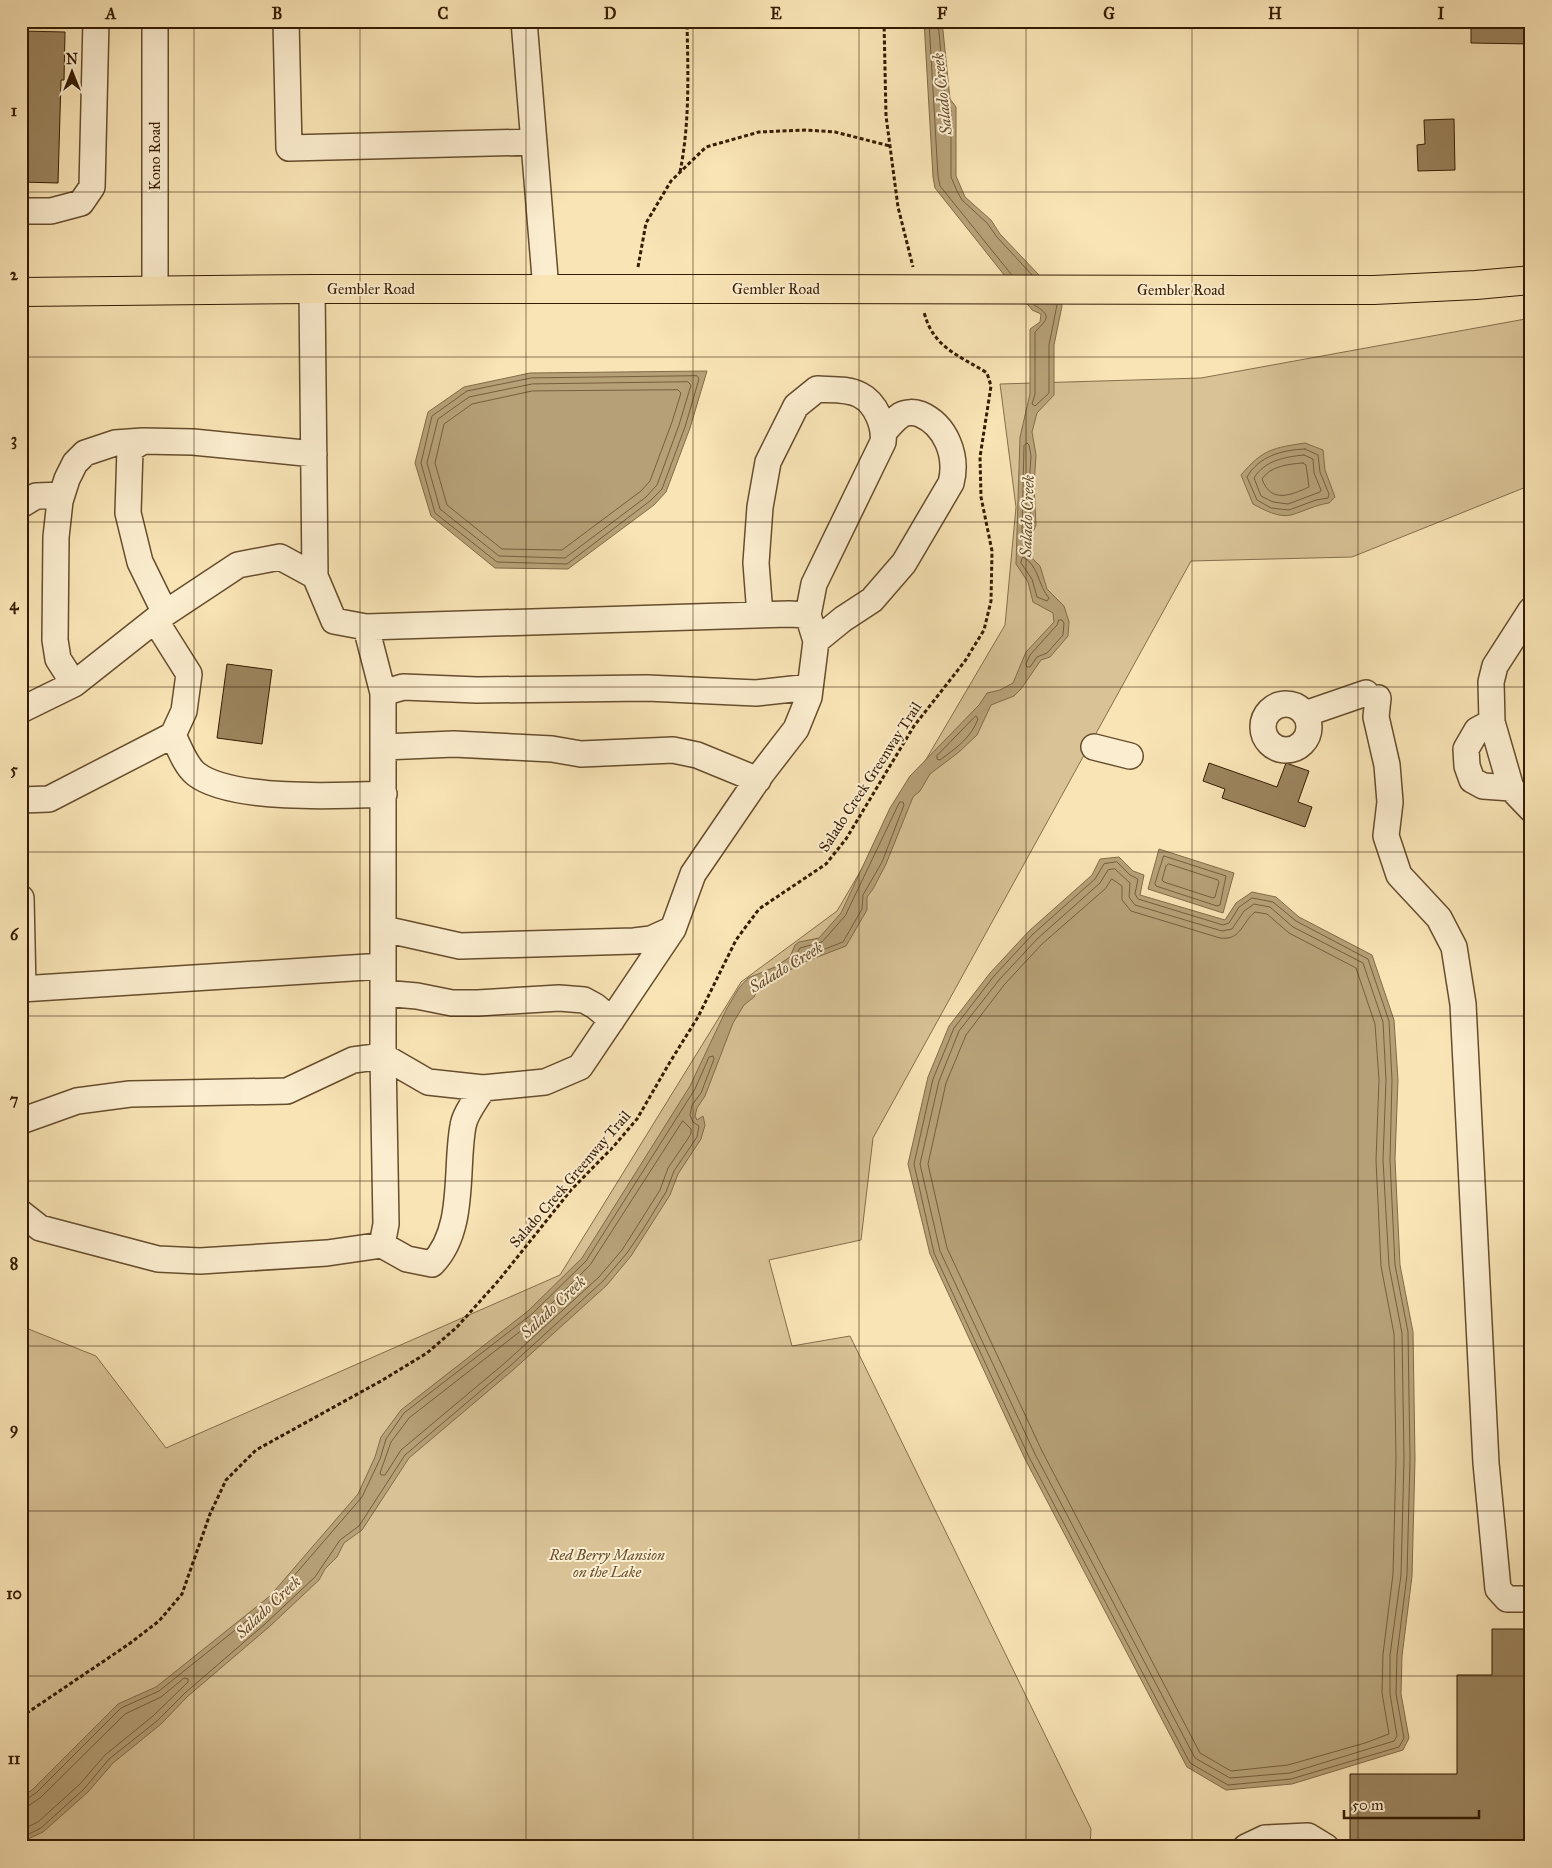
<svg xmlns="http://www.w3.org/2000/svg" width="1552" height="1868" viewBox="0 0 1552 1868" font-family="'IM FELL Great Primer',serif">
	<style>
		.green { fill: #d8c296; stroke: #866e4b }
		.water { fill: #b6a077; stroke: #826b47 }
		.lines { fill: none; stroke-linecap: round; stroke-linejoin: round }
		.shore { stroke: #765e3c; stroke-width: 1 }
		.building { fill: #9b845e; stroke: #351b00 }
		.minor-casing { stroke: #664d2d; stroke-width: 28 }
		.major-casing { stroke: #351b00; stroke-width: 30 }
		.path { stroke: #351b00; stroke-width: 3; stroke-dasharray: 4 2.5; stroke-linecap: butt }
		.minor { stroke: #fbedcf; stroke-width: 25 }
		.major { stroke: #f9e4b5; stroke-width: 28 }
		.major-bridge-casing { stroke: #351b00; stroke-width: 30; stroke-linecap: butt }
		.major-bridge { stroke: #f9e4b5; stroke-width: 28 }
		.grid { fill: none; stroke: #351b00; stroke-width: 1; stroke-opacity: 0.55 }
		.labels { text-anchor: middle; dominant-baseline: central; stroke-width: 4; stroke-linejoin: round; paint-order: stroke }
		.street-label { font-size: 15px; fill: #351b00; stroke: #fbedcf }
		.park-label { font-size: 15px; font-style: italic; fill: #664d2d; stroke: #fbedcf }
		.water-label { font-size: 16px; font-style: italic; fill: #624a2a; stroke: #fbedcf }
		.neatline { fill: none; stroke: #351b00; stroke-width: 2 }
		.grid-label { font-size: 16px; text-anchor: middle; font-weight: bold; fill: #351b00 }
	</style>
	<rect width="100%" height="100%" fill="#f9e4b5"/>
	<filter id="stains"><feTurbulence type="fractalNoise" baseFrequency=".004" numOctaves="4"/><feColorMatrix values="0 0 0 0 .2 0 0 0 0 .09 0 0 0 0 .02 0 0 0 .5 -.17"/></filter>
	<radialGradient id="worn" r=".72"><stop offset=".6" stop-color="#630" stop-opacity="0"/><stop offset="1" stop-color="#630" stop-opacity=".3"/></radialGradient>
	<path class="green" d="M1531 318V485L1352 557 1191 561 873 1138 861 1240 769 1260 792 1346 850 1336 1091 1829 1090 1847H21V1326L96 1356 166 1448 560 1275 741 982 837 911 1005 625 1016 507 1000 384 1201 378Z"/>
	<path class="water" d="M924 21H942L950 99 956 107V176L965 197 991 220 1000 234 1060 297 1062 306 1054 345V395L1037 413 1032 432 1036 455 1034 486 1036 525 1031 537 1030 556 1040 566 1047 589 1064 606 1069 622 1068 636 1050 657 1041 660 1021 689 1014 696 991 705 977 735 959 752 930 774 920 791 913 797 886 864 873 889 867 897V910L846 946 807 961 763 984 757 990 754 997 744 1005 733 1023 705 1096 697 1108 695 1116 697 1120 703 1116 705 1125 701 1139 678 1174 670 1195 631 1256 607 1285 513 1370 409 1458 362 1530 344 1543 337 1557 325 1569 319 1580 269 1627 188 1696 161 1724 113 1763 88 1792 43 1832 32 1837 21 1843V1797L32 1790 118 1704 156 1687 270 1596 358 1494 375 1457 381 1437 401 1410 528 1311 582 1258 690 1086 727 1008 739 988 748 978 775 967 790 957 795 945 799 942 819 938 841 913 890 808 910 776 979 705 987 693 1000 690 1013 683 1026 652 1054 622 1053 613 1033 602 1028 582 1016 564 1020 437 1030 394V329L1040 322 1041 314 1032 310 935 188 933 177Z
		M707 371 690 428 666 492 654 505 568 569 495 568 431 516 415 463 428 412 464 387 530 373Z
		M1305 443 1323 450 1325 470 1335 497 1329 503C1315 505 1305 511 1291 515 1279 518 1264 510 1253 504L1241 475C1263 449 1273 448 1305 443Z
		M1159 849 1234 873 1223 913 1148 889Z
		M1119 857 1133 871 1144 875 1140 895 1225 920 1236 903 1252 892 1276 897 1299 917 1372 955 1394 1020 1398 1080 1395 1159 1400 1265 1413 1332 1415 1459 1412 1576 1402 1656 1401 1694 1409 1738 1403 1750 1292 1784 1226 1790 1187 1767 1025 1459 930 1254 908 1164 928 1077 949 1026 990 973 1029 931 1092 875 1100 859Z"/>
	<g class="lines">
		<path class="shore" d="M929 21 938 176 940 186 1011 274
			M938 21 945 99 951 109V177L957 191 962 200 987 223 997 237 1032 275
			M1034 305C1053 316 1047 319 1035 332V394L1032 404 1035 406 1049 393V345L1057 305
			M697 376 699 379 685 427 662 489 650 501 567 564 497 562 435 513 421 463 432 416 467 391 531 378Z
			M688 382 691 385 679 425 657 485 646 497 565 558 499 556 440 509 427 463 438 419 469 397 532 384Z
			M678 390 681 393 672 422 650 481 641 491 562 550 502 549 447 505 435 463 444 424 472 404 532 391Z
			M1027 443 1029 445 1031 456 1029 486 1031 523 1027 533 1025 535 1022 532 1024 446Z
			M1305 449 1318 455 1320 472 1329 494 1328 498 1316 500 1289 510 1271 508 1257 500 1247 477C1259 456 1282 450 1305 449Z
			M1304 455 1313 459 1314 473 1321 490 1320 492 1288 504 1273 502 1261 496 1254 478C1265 460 1285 457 1304 455Z
			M1303 463 1306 465 1309 487C1291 495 1271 504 1262 479 1270 466 1289 464 1303 463Z
			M1023 557C1039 565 1038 586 1049 598L1047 601 1037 597 1032 579 1021 563Z
			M1059 620H1062L1064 623 1063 635 1047 653 1037 657 1030 667H1027L1026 664 1030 655 1057 625Z
			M976 716 978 719C971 738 956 748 940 760L937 759V756Z
			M900 802H903L904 805 882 862 863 895 862 909 843 942 796 960 795 957 800 948 822 942 845 916Z
			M1164 856 1226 876 1220 905 1217 906 1156 886 1155 884Z
			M1117 862 1130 875 1138 879 1135 894 1138 899 1223 925 1229 923 1239 907 1252 898 1273 902 1296 921 1368 959 1389 1021 1392 1080 1390 1160 1395 1265 1408 1332 1410 1459 1407 1575 1397 1655 1396 1694 1404 1738 1399 1747 1291 1779 1228 1785 1190 1763 1029 1457 934 1253 914 1164 933 1079 954 1028 994 976 1033 934 1095 879 1104 864Z
			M1169 864 1218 880 1219 882 1215 897 1213 898 1164 882 1162 880 1166 866Z
			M1115 869 1130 883 1129 897 1135 905 1222 931 1232 929 1244 911 1254 904 1270 907 1293 927 1363 963 1383 1022 1386 1080 1383 1160 1389 1266 1402 1333 1404 1459 1401 1575 1390 1655V1694L1397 1736 1394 1741 1290 1773 1230 1778 1195 1758 1035 1454 940 1251 920 1164 939 1081 959 1031 999 980 1037 939 1100 883 1108 870Z
			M1112 879 1122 886V900L1131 911 1220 938C1241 941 1242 922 1255 912L1267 914 1289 933 1356 968 1375 1024 1379 1080 1376 1160 1381 1266 1394 1334 1396 1459 1393 1574 1383 1654 1382 1693 1389 1734 1365 1743 1288 1765 1231 1771 1200 1753 1042 1451 947 1248 928 1164 946 1083 966 1035 1004 985 1042 944 1105 889Z
			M683 1121 691 1129V1134L668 1168 660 1190 636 1228 622 1250 599 1277 506 1362 401 1450 385 1475H381L380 1473 391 1442 409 1418 536 1319 590 1265Z
			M21 1801 25 1800 36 1793 121 1708 159 1691 274 1599 362 1497 380 1459 386 1439 404 1413 532 1314 586 1261 695 1089 709 1057 713 1056 714 1059 701 1093 692 1105 690 1115 693 1122 699 1126 697 1137 674 1171 666 1192 642 1231 627 1253 603 1281 510 1366 405 1455 359 1526 340 1540 315 1577 265 1624 185 1693 157 1721 109 1759 84 1789 41 1828 21 1838
			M21 1807 28 1806 40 1798 125 1714 161 1697 184 1678 188 1679V1682L153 1716 105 1755 80 1784 38 1822 21 1830"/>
	</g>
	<path class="building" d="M1471 21H1531V44L1471 43Z
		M21 31 65 32 64 80H61L58 183 21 182Z
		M1454 119 1455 170 1418 171 1417 145 1425 144 1424 120Z
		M227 664 272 670 262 744 217 738Z
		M1209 763 1277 787 1286 763 1309 771 1298 802 1312 807 1305 827 1222 798 1225 789 1203 781Z
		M1492 1629H1531V1847H1350V1774H1457V1675H1492Z"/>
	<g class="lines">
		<defs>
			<path id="minor" d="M286 21 289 148 534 142
				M524 21 546 290
				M21 211H51L81 203 92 187 96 21
				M312 289 315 576 334 621 366 627 383 693V1056L428 1082 483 1088 545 1082 580 1067 673 929 693 874 762 773 796 729 809 697 816 641 808 615 789 614 366 627
				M155 291V21
				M21 505 36 496 62 495
				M1531 610 1495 666 1491 682 1492 722 1511 788 1531 809
				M165 613 140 562 128 513 130 449 143 441 193 442 314 454
				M760 615 756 563 760 507 768 462 796 406 817 389C830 390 848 388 860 395 876 403 885 426 883 442L814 584 808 615
				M816 641 843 619 872 600 904 563 951 483C958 456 946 425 920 414 914 412 906 412 901 415 895 419 889 426 884 432
				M74 684 58 659 55 640 56 537 60 501 67 479 75 463 85 453 115 443 143 441
				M383 693 403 687 477 690 647 688 756 693 810 687
				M1378 698 1376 717 1387 765 1390 802 1386 836 1399 875 1439 918 1454 947 1463 1004 1486 1463 1498 1589 1507 1599H1531
				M1263 727a23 23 0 1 1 46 0a23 23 0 1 1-46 0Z
				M21 710 74 684 155 620 238 565 280 557 315 576
				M1305 714 1366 693
				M1492 722 1477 730 1466 749 1467 766 1472 780 1483 786 1511 788
				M173 735C179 747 185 765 196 774 231 801 339 796 384 794
				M383 747 454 744 552 749 581 754 673 750 697 755 758 780
				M1094 747 1130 756
				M21 800 49 799 173 735 184 711 189 674 155 620
				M21 898 23 989
				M384 929 460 946 634 941 651 939 673 929
				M21 989 383 966
				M383 993 417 996 452 1003H478L559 998 584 1000 595 1006 612 1020
				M21 1121 77 1101 130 1094 287 1091 353 1060 383 1056 386 1224 382 1245
				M21 1213 40 1228 158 1259 200 1261 327 1253 382 1245 407 1259 432 1264C466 1230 455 1169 463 1126 465 1113 477 1099 483 1088
				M1246 1847 1265 1838 1308 1836 1326 1847"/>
			<path id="major" d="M1247 290H1374L1476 285 1531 280
				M21 292 312 289H795"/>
		</defs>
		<use href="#minor" class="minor-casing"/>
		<use href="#major" class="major-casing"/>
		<path class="path" d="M884 21 886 116 898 207 913 267
			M680 172C690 122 688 72 687 21
			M638 267 646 223 671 181 706 147 759 132 806 130 835 132 890 146
			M21 1717 129 1644 159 1621 182 1594 210 1514 226 1480 256 1450 381 1381 427 1353 457 1327 499 1280 571 1190 614 1146 637 1119 670 1062 698 1017 736 940 759 909 826 864 846 839 914 726 965 661 984 630 991 601 992 551 981 497 980 457 991 386 987 373C959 355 933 348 924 312"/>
		<use href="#minor" class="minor"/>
		<use href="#major" class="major"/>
		<defs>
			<path id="major-bridge" d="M795 289 1247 290"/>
		</defs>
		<use href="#major-bridge" class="major-bridge-casing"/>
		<use href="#major-bridge" class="major-bridge"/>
	</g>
	<path class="grid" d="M194 21V1847M360 21V1847M526 21V1847M693 21V1847M859 21V1847M1026 21V1847M1192 21V1847M1358 21V1847M21 192H1531M21 357H1531M21 522H1531M21 687H1531M21 852H1531M21 1016H1531M21 1181H1531M21 1346H1531M21 1511H1531M21 1676H1531"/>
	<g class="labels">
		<g class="street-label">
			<text transform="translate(155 156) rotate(-90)">Kono Road</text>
			<text x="371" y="289">Gembler Road</text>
			<text x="776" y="289">Gembler Road</text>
			<text x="1181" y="290">Gembler Road</text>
			<text transform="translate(870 777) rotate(-57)">Salado Creek Greenway Trail</text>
			<text transform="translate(570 1179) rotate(-49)">Salado Creek Greenway Trail</text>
		</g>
		<g class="park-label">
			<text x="607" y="1555">Red Berry Mansion<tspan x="607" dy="17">on the Lake</tspan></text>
		</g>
		<g class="water-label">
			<text transform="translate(942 94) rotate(-96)">Salado Creek</text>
			<text transform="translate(1027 516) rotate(-88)">Salado Creek</text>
			<text transform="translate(786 967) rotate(-31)">Salado Creek</text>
			<text transform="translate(553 1307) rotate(-43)">Salado Creek</text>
			<text transform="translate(268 1607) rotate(-43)">Salado Creek</text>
		</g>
	</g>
	<rect width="1552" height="1868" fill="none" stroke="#f9e4b5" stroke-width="55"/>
	<g transform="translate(72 72)" stroke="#fbedcf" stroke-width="4" paint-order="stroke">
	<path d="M0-4L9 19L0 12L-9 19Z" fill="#351b00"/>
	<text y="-8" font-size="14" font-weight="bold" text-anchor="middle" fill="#351b00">N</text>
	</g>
	<path d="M1344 1810v8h135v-8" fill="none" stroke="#351b00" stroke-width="2.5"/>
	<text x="1352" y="1810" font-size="15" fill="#351b00" stroke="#fbedcf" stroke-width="4" paint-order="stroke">50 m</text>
	<rect x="28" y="28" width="1496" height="1812" class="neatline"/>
	<g class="grid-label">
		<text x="111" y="19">A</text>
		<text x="277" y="19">B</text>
		<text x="443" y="19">C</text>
		<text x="610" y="19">D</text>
		<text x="776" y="19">E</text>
		<text x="942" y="19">F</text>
		<text x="1109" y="19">G</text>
		<text x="1275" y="19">H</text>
		<text x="1441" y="19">I</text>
		<text x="14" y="116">1</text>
		<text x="14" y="280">2</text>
		<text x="14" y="445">3</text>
		<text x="14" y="610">4</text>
		<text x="14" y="775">5</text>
		<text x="14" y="940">6</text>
		<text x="14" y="1105">7</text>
		<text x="14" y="1269">8</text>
		<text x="14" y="1434">9</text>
		<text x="14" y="1599">10</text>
		<text x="14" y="1764">11</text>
	</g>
	<rect width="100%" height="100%" filter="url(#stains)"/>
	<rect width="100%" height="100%" fill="url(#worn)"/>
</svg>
